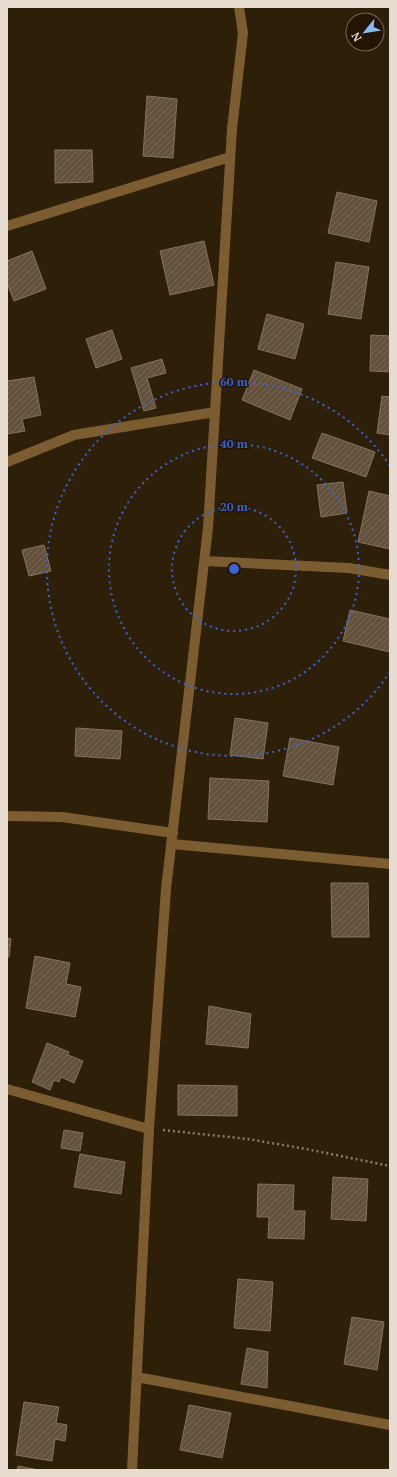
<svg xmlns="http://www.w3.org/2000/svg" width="397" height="1477" viewBox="0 0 397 1477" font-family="'PT Serif',serif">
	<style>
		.building { fill: url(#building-hatch); stroke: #85735b }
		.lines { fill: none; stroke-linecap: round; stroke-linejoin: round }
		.path { stroke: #897d6b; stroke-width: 2.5; stroke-dasharray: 2 3; stroke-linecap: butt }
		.street { stroke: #7c5d32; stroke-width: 10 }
		.ring { fill: none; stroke: #3b63d7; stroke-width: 2; stroke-dasharray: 2 4 }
		.centre { fill: #3b63d7; stroke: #241502; stroke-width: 2 }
		.ring-label { font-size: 12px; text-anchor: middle; font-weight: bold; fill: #3b63d7; stroke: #241502; stroke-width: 3; stroke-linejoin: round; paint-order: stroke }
	</style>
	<defs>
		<pattern id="building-hatch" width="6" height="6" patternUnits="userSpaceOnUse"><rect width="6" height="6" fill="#63513b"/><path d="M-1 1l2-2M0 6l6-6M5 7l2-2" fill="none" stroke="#796956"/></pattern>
	</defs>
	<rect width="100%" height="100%" fill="#2e1f09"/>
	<path class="building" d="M147 96 177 99 173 158 143 156Z
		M55 150H92L93 182 55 183Z
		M337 192 377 201 369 242 328 233Z
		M204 241 214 285 170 295 160 251Z
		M32 251 46 289 14 301 7 283V261Z
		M336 262 369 267 361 319 328 314Z
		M267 314 304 324 295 359 258 349Z
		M112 330 122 359 96 368 86 339Z
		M371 335 390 336V372L370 371Z
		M162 359 166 373 147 378 156 408 144 411 131 368Z
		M254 370 302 389 290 420 242 400Z
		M34 377 41 415 22 419 25 431 7 434V381Z
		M382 396 390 397V435L377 433Z
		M322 433 375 452 366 477 312 458Z
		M343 482 347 513 321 517 317 485Z
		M369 491 390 496V549L358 542Z
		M44 545 51 571 29 576 22 550Z
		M350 610 390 619V652L343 641Z
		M235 718 268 723 263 759 230 755Z
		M76 728 122 731 120 759 75 756Z
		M290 738 339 747 333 785 283 776Z
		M210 778 269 781 267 822 208 819Z
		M331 883H368L369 937H332Z
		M7 938 11 939 9 957H7Z
		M35 956 70 963 66 984 81 987 75 1017 26 1008Z
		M209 1006 251 1014 248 1048 206 1044Z
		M47 1043 69 1052 68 1055 83 1061 74 1083 61 1077 59 1082 54 1080 50 1090 32 1082Z
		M178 1085 237 1086V1116L178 1115Z
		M64 1130 83 1133 80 1151 61 1148Z
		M80 1154 125 1162 121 1194 74 1187Z
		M333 1177 368 1179 366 1221 331 1219Z
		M258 1184 294 1185 293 1211H305L304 1239 268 1238 269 1217H257Z
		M238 1279 273 1282 270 1331 234 1328Z
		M352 1317 384 1322 377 1370 344 1364Z
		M247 1348 268 1352 267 1388 241 1384Z
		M24 1402 59 1407 56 1423 67 1425 65 1441 55 1439 52 1461 16 1455Z
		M189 1405 231 1413 222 1458 180 1450Z
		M18 1466 39 1470H17Z"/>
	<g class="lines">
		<path class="path" d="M163 1130 248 1139 306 1149 390 1166"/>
		<path class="street" d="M7 226 230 157
			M7 462 74 435 215 412
			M204 561 349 568 390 575
			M7 816 62 817 173 833
			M172 844 390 864
			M7 1089 149 1129
			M137 1377 390 1425
			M132 1470 149 1129 166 889 208 528 232 129 243 33 239 7"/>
	</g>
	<g class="ring">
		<circle cx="234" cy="569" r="62"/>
		<circle cx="234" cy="569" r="125"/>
		<path d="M390 672A187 187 0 1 1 390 466"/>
	</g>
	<circle cx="234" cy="569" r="6" class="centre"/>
	<g class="ring-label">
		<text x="234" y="386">60 m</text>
		<text x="234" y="448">40 m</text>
		<text x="234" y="511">20 m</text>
	</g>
	<rect width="397" height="1477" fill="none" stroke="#e6dccf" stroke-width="16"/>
	<g transform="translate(365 32) rotate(240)"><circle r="19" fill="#241502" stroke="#726554"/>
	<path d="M0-3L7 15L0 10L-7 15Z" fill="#86bbfb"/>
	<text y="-6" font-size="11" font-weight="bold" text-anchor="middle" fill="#e6dccf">N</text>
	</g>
</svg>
